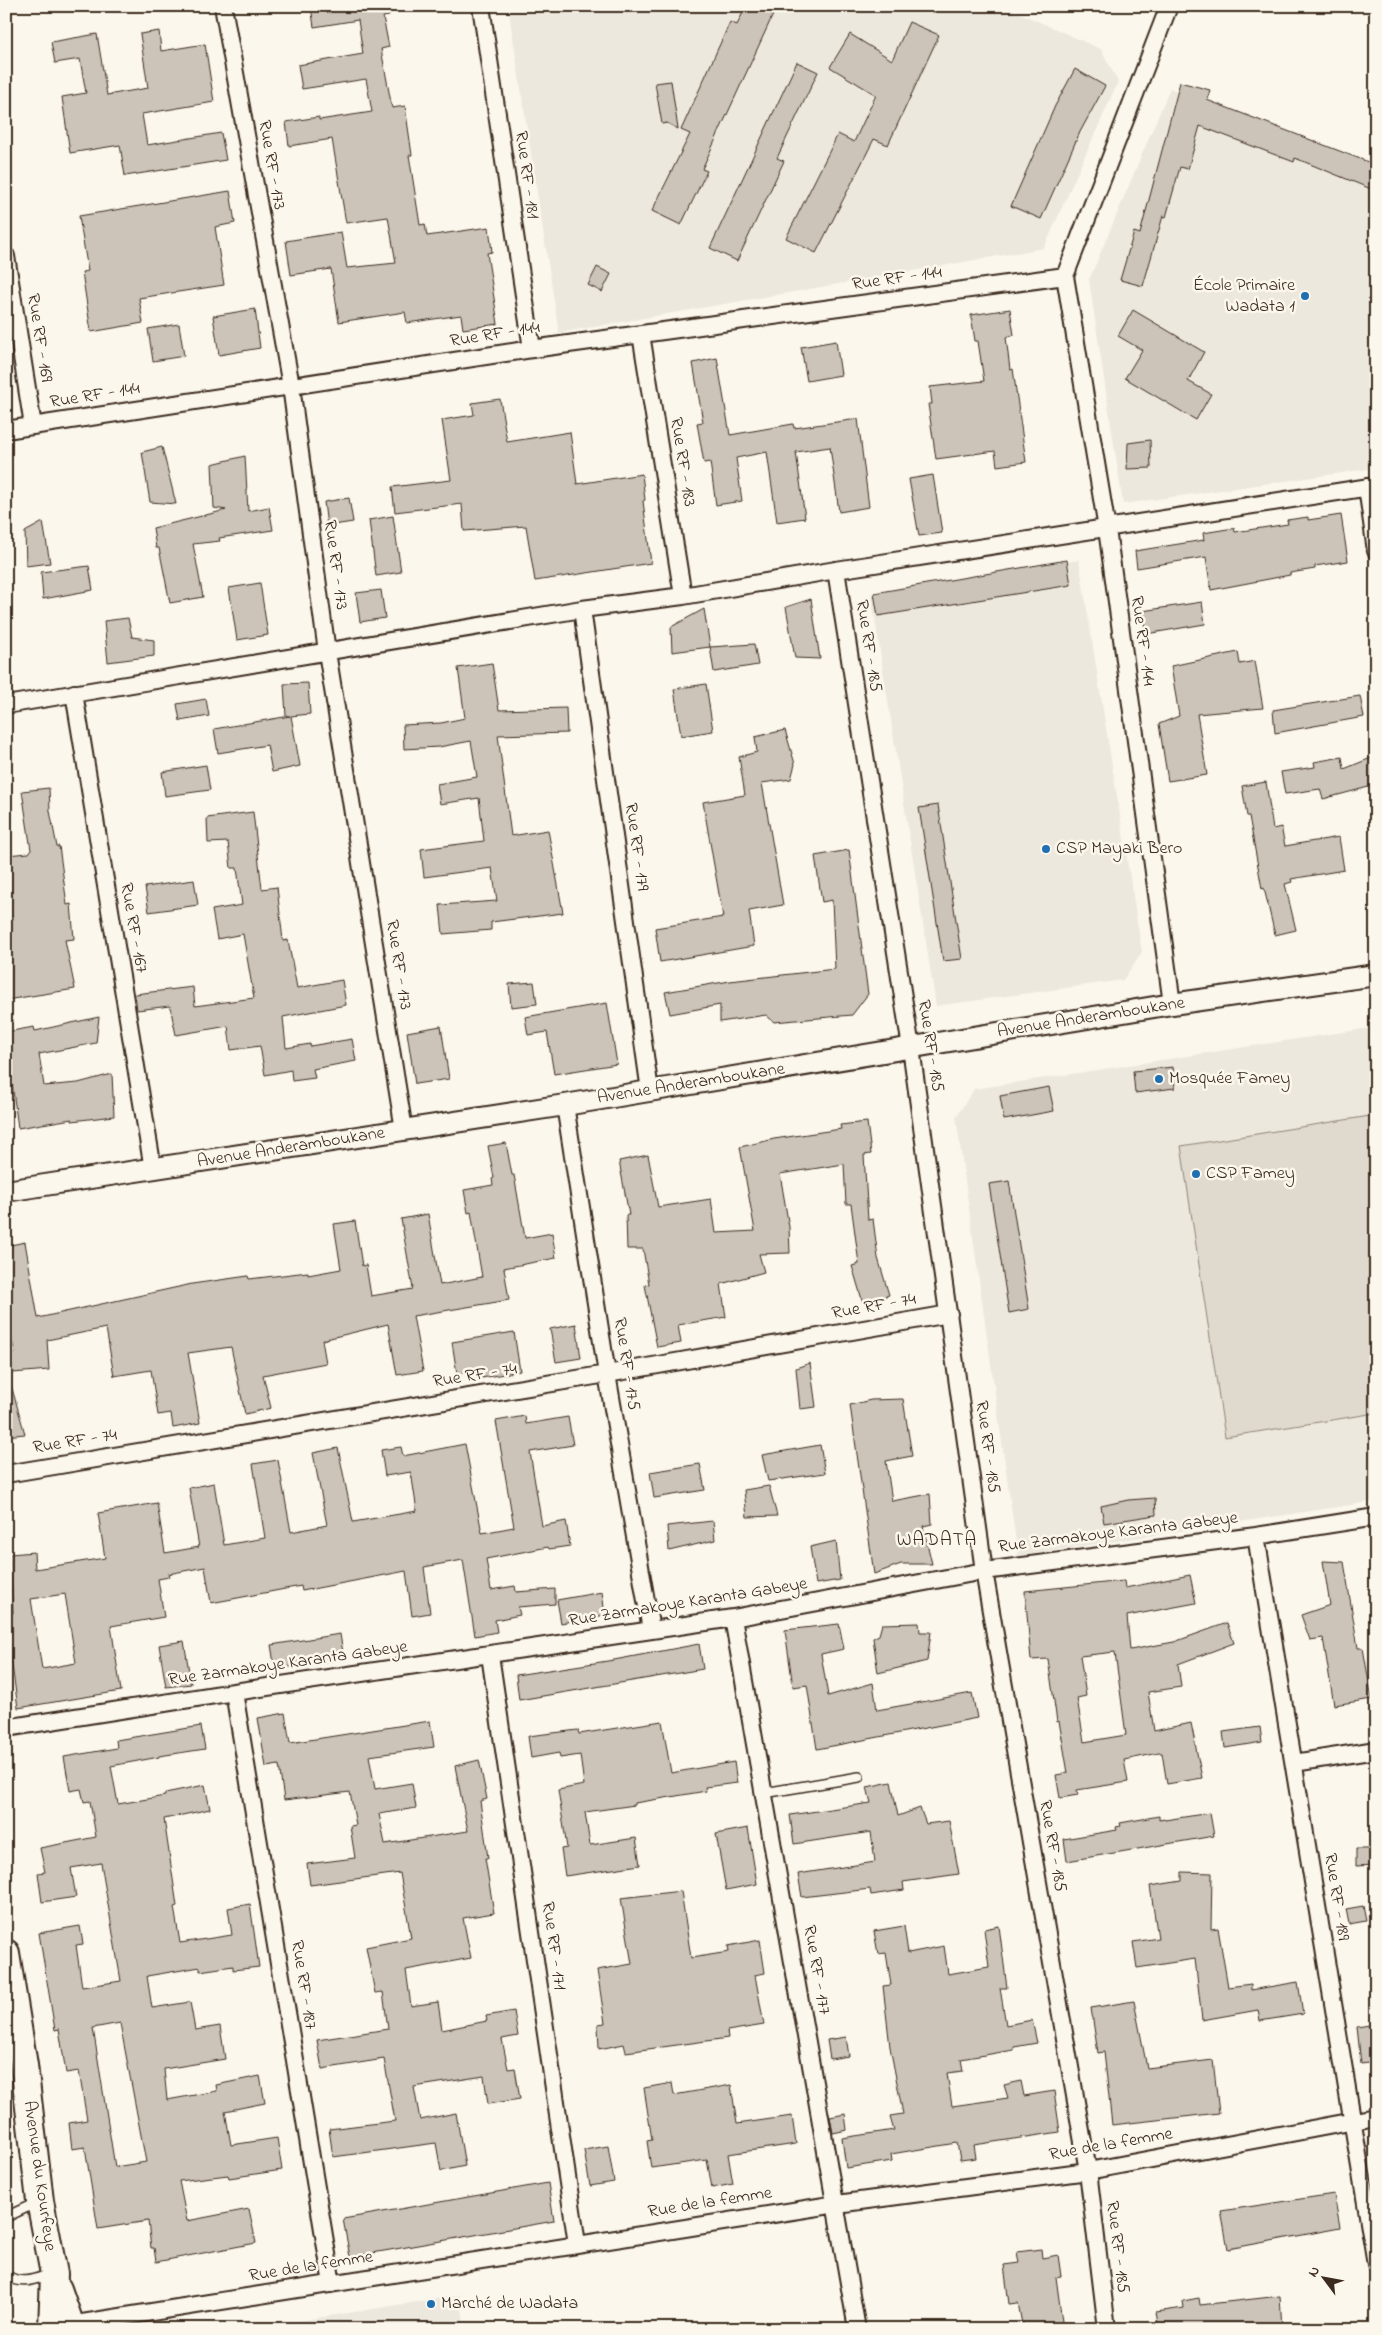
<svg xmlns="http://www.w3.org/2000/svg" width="1382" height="2335" viewBox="0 0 1382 2335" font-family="'Indie Flower',sans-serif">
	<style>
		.built { fill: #ede8dd }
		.green { fill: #dfd9ce; stroke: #8d8276 }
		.building { fill: #ccc4b9; stroke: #3b2a1e; fill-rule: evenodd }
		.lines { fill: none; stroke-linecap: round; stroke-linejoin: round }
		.service-casing { stroke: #3b2a1e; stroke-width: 12 }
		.minor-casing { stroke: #3b2a1e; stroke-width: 20 }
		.tertiary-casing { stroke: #3b2a1e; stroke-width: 24 }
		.primary-casing { stroke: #3b2a1e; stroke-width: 30 }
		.service { stroke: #fbf7ec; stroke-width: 9 }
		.minor { stroke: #fbf7ec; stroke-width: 16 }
		.tertiary { stroke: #fbf7ec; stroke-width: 20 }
		.primary { stroke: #fbf7ec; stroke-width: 26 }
		.poi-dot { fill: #1f6fb2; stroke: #fbf7ec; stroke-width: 2 }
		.labels { text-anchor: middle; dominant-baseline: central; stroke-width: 5; stroke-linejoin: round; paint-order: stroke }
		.street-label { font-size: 18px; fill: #3b2a1e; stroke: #fbf7ec }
		.poi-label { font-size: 18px; fill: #3b2a1e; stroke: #fbf7ec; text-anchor: start }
		.neighbourhood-label { font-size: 19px; letter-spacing: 1px; fill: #3b2a1e; stroke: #fbf7ec }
	</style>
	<rect width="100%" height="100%" fill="#fbf7ec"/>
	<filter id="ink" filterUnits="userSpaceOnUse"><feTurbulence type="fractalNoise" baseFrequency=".02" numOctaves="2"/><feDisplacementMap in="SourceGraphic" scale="10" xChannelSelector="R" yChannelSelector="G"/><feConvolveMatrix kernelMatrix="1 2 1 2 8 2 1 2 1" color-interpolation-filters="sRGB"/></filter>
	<g filter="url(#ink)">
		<path class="built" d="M508 6H1003L1101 49 1118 82 1044 248 559 333Z
			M1170 88 1376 177V468L1123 504 1089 280Z
			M1079 560 1142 952 1123 980 936 1006 871 594Z
			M1376 1027V1501L1018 1556 956 1117 974 1089Z
			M460 2295 465 2329H248Z"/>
		<path class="green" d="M1376 1115V1413L1225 1437 1181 1146Z"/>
		<path class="building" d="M311 6H388L389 16 383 17 389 47 381 49 392 108 405 106 412 155H409L420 225 425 224 427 236 489 227 492 252 487 253 498 324 463 329 461 315 407 323 405 312 339 322 331 269 291 275 286 241 341 232 347 268 396 263 388 217 346 223 332 139 289 146 286 122 319 117V120L372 112 366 79 302 89 298 65 363 54 358 20 314 27Z
			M746 6H777L702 169 707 171 681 225 652 211 690 134 681 130 730 22 737 25Z
			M909 22 939 35 888 145 874 139 816 253 786 238 838 134 854 142 876 95 830 67 850 34 892 60Z
			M159 31 161 51 205 44 214 102 142 114 147 145 221 133 226 160 125 176 120 145 70 153 62 97 86 93 80 59 55 63 51 42 97 34 107 95 148 88 140 34Z
			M797 62 818 72 777 158 784 161 737 261 710 248Z
			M1075 69 1105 86 1080 132 1041 219 1011 206 1055 106Z
			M671 81 678 129 667 123 662 124 655 83Z
			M1180 82 1210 90 1207 100 1376 165V191L1295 158 1294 162 1200 126 1188 169 1180 167 1166 217 1163 216 1143 286 1120 280 1134 232 1140 234Z
			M230 191 235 223 215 227 224 285 139 298 143 323 91 332 82 272 88 271 79 216Z
			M597 267 611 274 602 292 588 285Z
			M255 309 260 348 219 355 213 316Z
			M1010 309 1014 335 1006 337 1010 370 1013 369 1026 462 997 466 995 451 936 459 928 404H932L930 387 984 381 978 341H975L971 315Z
			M1133 310 1204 352 1188 381 1211 394 1196 420 1125 378 1142 350 1118 336Z
			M179 324 184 356 153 361 148 329Z
			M836 341 841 375 807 381 801 347Z
			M717 358 730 435 793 424 794 428 858 419 869 507 839 512 830 447 796 452 805 518 777 522 767 452 736 458 742 501 716 505 710 462 704 463 697 423 703 422 693 363Z
			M500 399 507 442 570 432 577 484 642 474 645 500 643 501 651 563 535 581 526 526 464 531 462 504 395 512 392 487 451 480 442 420 474 415 472 403Z
			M1150 440 1151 468 1127 469 1128 443Z
			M162 447 176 504 150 502 142 452Z
			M245 456 248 511 269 507 273 530 219 538 220 541 193 544 203 597 170 603 159 548H156L153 528 226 510 214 508 212 464Z
			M933 475 942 533 919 536 909 479Z
			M349 498 353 522 327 526 324 502Z
			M1341 515 1348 561 1315 566V569L1290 573V575L1211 590 1206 557 1137 568 1135 551 1204 540 1203 533 1234 528 1235 532 1288 524 1287 520 1308 517V520Z
			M393 516 401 572 376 576 369 520Z
			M43 522 50 563 26 566 25 532Z
			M1067 560 1071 585 878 616 874 593Z
			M89 566 93 590 43 599 41 572Z
			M260 583 268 635 237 640 229 588Z
			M381 590 385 618 360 622 356 593Z
			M811 599 820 659 795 658 786 607Z
			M1202 602 1205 624 1146 634 1142 611Z
			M704 609 710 647 672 652 671 627Z
			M128 618 132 637 154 640V656L108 662 104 621Z
			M754 644 758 665 714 672 710 647Z
			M1238 652 1240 664 1255 661 1263 708 1197 714 1207 775 1168 781 1159 724 1179 716 1171 666Z
			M492 663 499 710 566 708 567 733 498 735 511 836 548 830 563 913 491 922V930L443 934 440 905 497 901 492 868 424 877 421 849 484 841 479 798 440 804 437 784 477 777 471 741 439 747 404 749 403 725 441 723 465 718 458 668Z
			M308 683 310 714 291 716 300 766 272 772 267 745 218 753 214 729 290 716H286L284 684Z
			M706 684 713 731 681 736 674 689Z
			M1360 696 1364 717 1275 733 1273 710Z
			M206 699 209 716 180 721 177 704Z
			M785 730 795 764 791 779 762 783 783 905 749 911 754 946 660 962 655 928 723 917 703 802 745 795 739 757 757 752 755 737Z
			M1376 756V785L1323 799 1320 789 1285 794 1281 772 1315 767 1314 762 1342 757 1344 769Z
			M206 765 210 790 165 796 162 772Z
			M1266 782 1273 829 1281 827 1285 846 1339 837 1344 870 1291 879 1292 882 1285 884 1296 930 1275 935 1264 888 1262 889 1249 816H1247L1242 786Z
			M49 788 50 811 57 847 59 846 67 905 71 904 74 939 65 940 75 989 6 1000V855L29 853 31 850 22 791Z
			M938 805 962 959 943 961 919 808Z
			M253 812 262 889 277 887 283 941 288 940 297 988 342 980 346 1005 283 1017 286 1048 310 1044V1046L352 1039 356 1061 313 1069 315 1078 292 1081 291 1070 265 1075 260 1046 231 1050 228 1026 176 1035 170 1006 137 1010 135 994 193 987 195 1006 254 998 243 934 217 939 212 910 242 905 237 868H231L228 842 208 843 207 818Z
			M849 850 868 994 852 1015 774 1022 766 1015 720 1022V1005L670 1014 665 992 730 981 835 969 832 900 822 902 815 856Z
			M194 880 198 905 149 912 145 887Z
			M534 982 537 1004 511 1007 509 984Z
			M607 1003 617 1064 554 1074 547 1032 528 1035 525 1017Z
			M99 1017 96 1043 39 1054 44 1086 78 1083 112 1074 114 1116 72 1121V1119L18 1128 12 1083 6 1084V1032L34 1027 35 1031Z
			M441 1026 449 1079 415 1084 407 1032Z
			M1173 1067 1175 1088 1135 1093 1133 1071Z
			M1049 1087 1054 1111 1004 1120 1000 1096Z
			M867 1122 871 1154 864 1155 868 1220 873 1219 878 1258 889 1295 863 1303 852 1266 859 1264 851 1204H846L844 1164 780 1174 789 1227 790 1253 759 1254 764 1272 721 1284 726 1317 678 1325 681 1343 657 1347 645 1285 649 1284 643 1249H627L626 1215H629L619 1161 648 1155 658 1207 711 1199 716 1233 755 1231 740 1147 774 1139 841 1129 840 1125Z
			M506 1143 512 1175H514L525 1238 552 1233 556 1258 504 1268 509 1300 413 1316 423 1371 397 1375 388 1324 322 1340 326 1363 263 1375 271 1408 245 1414 231 1347 188 1353 200 1423 173 1428 171 1413 158 1415 151 1370 114 1376 106 1328 47 1340 49 1370 13 1373 11 1354 15 1353 8 1324H10L6 1300V1246L25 1242 38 1318 192 1284 248 1276 249 1279 308 1272V1275L341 1269 334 1224 355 1221 362 1266 366 1265 371 1296 413 1289 401 1219 428 1214 440 1285 482 1277 471 1212 468 1213 464 1190 493 1185 492 1179 494 1178 488 1146Z
			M1009 1181 1029 1309 1009 1313 989 1184Z
			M576 1324 581 1358 556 1362 550 1329Z
			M514 1332 520 1371 482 1378 481 1370 457 1374 452 1342Z
			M810 1363 816 1407 800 1409 796 1368Z
			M11 1385 25 1434 6 1436V1386Z
			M903 1399 912 1456 886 1461 892 1501 930 1494 932 1524 923 1526 932 1564H901L874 1574 850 1405 871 1400Z
			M525 1416 526 1424 568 1417 573 1445 530 1452 542 1526 566 1521 570 1546 549 1549 548 1547 486 1559 491 1590 515 1586 516 1592 555 1589V1604L518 1607 520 1615 495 1620 497 1632 475 1636 463 1560 424 1567 430 1613 412 1616 406 1571 302 1591 301 1586 211 1603 205 1567 168 1574 169 1577 158 1579 164 1617 111 1626 121 1691 18 1708 10 1651H6V1614L13 1613 10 1554 34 1552 35 1569 105 1558 98 1513 157 1503 165 1553 199 1547 189 1488 214 1483 224 1545 265 1538 253 1464 278 1460 291 1532 327 1525 313 1453 338 1448 353 1522 417 1511 411 1472 385 1476 381 1450 401 1447 403 1456 465 1444 482 1533 514 1527 496 1421ZM65 1594 76 1663 42 1669 31 1599Z
			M820 1445 825 1473 768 1481 762 1455Z
			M700 1464 705 1490 654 1498 650 1472Z
			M769 1486 777 1516 747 1517 744 1490Z
			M1155 1498 1156 1515 1104 1523 1101 1506 1128 1500Z
			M713 1521 715 1540 669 1551 667 1526Z
			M836 1541 840 1580 816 1584 810 1547Z
			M1323 1561 1344 1562 1358 1648H1363L1372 1699 1334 1705 1323 1638 1310 1640 1301 1615 1330 1605Z
			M1190 1575 1196 1603 1127 1616 1130 1650 1174 1642 1227 1623 1234 1643 1178 1664 1181 1687 1148 1692 1154 1731 1191 1723 1202 1778 1167 1784 1162 1753H1159L1124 1760 1128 1782 1077 1790 1078 1795 1060 1798 1056 1775 1068 1773 1059 1721 1057 1722 1048 1659 1031 1660 1025 1591 1124 1581 1125 1588ZM1115 1652 1126 1735 1084 1742 1077 1698 1086 1696 1080 1656Z
			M602 1592 605 1615 561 1623 557 1600Z
			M919 1623 920 1632H931L927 1661 878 1673 873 1638 879 1635 882 1624Z
			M839 1624 844 1649 821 1654 828 1696 873 1683 877 1710 972 1693 977 1718 817 1749 807 1685 793 1687 785 1630Z
			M340 1634 344 1659 275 1669 271 1645Z
			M184 1641 191 1684 166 1687 159 1645Z
			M699 1644 703 1669 519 1700 516 1675 614 1660Z
			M285 1713 290 1743 430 1721 434 1747 369 1756 375 1789 412 1783 416 1808 379 1814 385 1844 468 1831 455 1766 479 1760 487 1799 480 1801 488 1858H485L494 1913 463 1918 471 1958 406 1970 411 2006 438 2002 442 2030 487 2021 486 2016 514 2011 518 2036 502 2039 508 2069 515 2068 520 2099 488 2104 484 2076 414 2087 420 2120 456 2113 465 2166 441 2171 436 2143 333 2157 329 2129 395 2121 384 2059 322 2069 317 2040 388 2029 383 1992 375 1993 366 1947 411 1938 400 1873 310 1885 307 1864 355 1858 350 1826 356 1825 350 1792 284 1800 279 1765 266 1767 258 1718Z
			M662 1721 671 1773 734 1762 737 1783 705 1787 706 1791 635 1803V1805L585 1812 590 1845 636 1838 640 1865 565 1876 561 1849 567 1848 558 1790 584 1785 580 1755 560 1758 559 1753 531 1758 528 1736 578 1730 579 1734Z
			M201 1726 205 1749 159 1756V1757L111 1766 118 1804 165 1796V1793L205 1785 210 1809 164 1819 177 1906 174 1907 180 1943 232 1935 228 1908 250 1904 259 1967 233 1970V1966L200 1971V1967L147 1976 152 2008 190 2002 195 2030 220 2026 225 2059 164 2069 167 2100 217 2091 216 2085 260 2076 265 2103 225 2111 231 2145 277 2138 282 2170 229 2178 228 2175 179 2181 187 2221 249 2209 256 2243 156 2262 154 2248H151L148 2221 98 2229 85 2147 72 2149 69 2123 87 2120 79 2071 66 2073 59 2029 55 2030 39 1933 80 1926 83 1944 76 1945 82 1987 121 1981 101 1863 71 1868 76 1897 42 1902 38 1873 45 1872 40 1848 96 1837 90 1801 84 1802 81 1789 70 1791 64 1757 117 1748 116 1740ZM120 2023 146 2162 115 2167 93 2028Z
			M1260 1727 1262 1742 1225 1748 1223 1732Z
			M891 1782 898 1816 920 1808 926 1824 949 1821 959 1874 903 1882 904 1890 871 1895 870 1889 802 1897 798 1874 875 1862 871 1832 794 1844 790 1815 871 1803 867 1787Z
			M1210 1813 1214 1836 1067 1861 1064 1839 1117 1830 1116 1827 1121 1826 1120 1823 1159 1816V1820L1165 1819V1820Z
			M748 1828 757 1884 726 1890 716 1834Z
			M1356 1849H1376V1865L1356 1866Z
			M1182 1872 1212 1873 1211 1929 1218 1928 1228 1987 1251 1984V1990L1298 1982 1303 2014 1260 2021 1258 2010 1202 2020 1195 1959 1137 1968 1133 1942 1158 1938 1150 1886 1182 1881Z
			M681 1891 691 1958 729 1952 728 1946 760 1940 765 1973 755 1975 764 2025 727 2031 728 2038 626 2052 624 2044 599 2049 598 2024 605 2023 597 1970 632 1964 621 1898Z
			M1363 1906 1366 1921 1349 1924 1346 1909Z
			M904 1926 908 1953 944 1946 948 1974 989 1967 984 1929 999 1926 1007 1988H1000L1006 2025 1032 2020 1037 2043 1014 2047V2050L961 2059 963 2071 947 2073 952 2106 1008 2098 1004 2085 1021 2081 1024 2096 1054 2091 1060 2132 974 2145 976 2158 960 2160 957 2143 891 2154 892 2161 846 2168 842 2138 894 2130 890 2116 903 2114 890 2047 883 1986 891 1985 886 1953 878 1954 874 1931Z
			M1134 2001 1147 2068 1213 2060 1219 2113 1112 2125 1104 2052 1098 2053 1091 2008Z
			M1376 2024V2062L1361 2064 1357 2027Z
			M846 2037 849 2056 830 2059 827 2040Z
			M672 2083 674 2095 731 2085 737 2124 792 2116 796 2144 728 2154 733 2184 712 2188 707 2160 651 2168 647 2141 652 2140 644 2088Z
			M845 2114 847 2130 833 2133 830 2117Z
			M608 2146 614 2182 590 2186 584 2150Z
			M548 2183 554 2221 350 2257 343 2219Z
			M1334 2194 1340 2228 1228 2249 1221 2211Z
			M1041 2249 1042 2258 1058 2255 1061 2276 1056 2277 1063 2329H1023L1018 2303 1009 2304 1004 2265 1019 2263 1017 2252Z
			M1280 2296 1282 2329H1159L1156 2312 1184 2308 1183 2301 1199 2298 1200 2305Z"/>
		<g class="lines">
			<defs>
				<path id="service" d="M764 1793 859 1777
					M6 2217 38 2202
					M6 2275C21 2286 35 2279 51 2274"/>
				<path id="minor" d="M223 6 291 386 327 652 404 1130
					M481 6 532 349
					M6 256 33 426
					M1065 276 1169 6
					M641 334 683 596
					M6 430 532 349 1065 276 1107 529 1172 1004
					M1367 487 1376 551
					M836 570 911 1048 984 1571 1088 2171 1107 2329
					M582 609 650 1091
					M74 693 153 1169
					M6 705 582 609 683 596 836 570 1376 486
					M565 1105 607 1374 651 1630
					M6 1474 607 1374 949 1314
					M1256 1536 1376 2264
					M733 1618 857 2329
					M490 1655 577 2244
					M234 1692 332 2284
					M6 1728 234 1692 733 1618 984 1571 1256 1536 1376 1517
					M1294 1763 1376 1750
					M63 2326 837 2204 1088 2171 1376 2117"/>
				<path id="tertiary" d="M6 1191 565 1105 1172 1004 1376 975"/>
				<path id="primary" d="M6 1953 24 2065 40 2201 54 2274 52 2329
					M58 2289 72 2329"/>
			</defs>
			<use href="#service" class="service-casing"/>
			<use href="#minor" class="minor-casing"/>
			<use href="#tertiary" class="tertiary-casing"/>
			<use href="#primary" class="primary-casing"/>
			<use href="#service" class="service"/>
			<use href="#minor" class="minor"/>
			<use href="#tertiary" class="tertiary"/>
			<use href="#primary" class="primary"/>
		</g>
	</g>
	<g class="poi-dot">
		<circle cx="1305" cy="296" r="5"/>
		<circle cx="1046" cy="849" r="5"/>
		<circle cx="1159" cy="1079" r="5"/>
		<circle cx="1196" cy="1174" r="5"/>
		<circle cx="431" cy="2304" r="5"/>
	</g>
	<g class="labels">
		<g class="street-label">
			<text transform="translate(271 165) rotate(80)">Rue RF - 173</text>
			<text transform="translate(526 175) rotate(82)">Rue RF - 181</text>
			<text transform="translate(897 279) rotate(-8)">Rue RF - 144</text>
			<text transform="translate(495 335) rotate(-9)">Rue RF - 144</text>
			<text transform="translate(39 338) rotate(81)">Rue RF - 169</text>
			<text transform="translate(95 396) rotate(-9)">Rue RF - 144</text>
			<text transform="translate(682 462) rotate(81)">Rue RF - 183</text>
			<text transform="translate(335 565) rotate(82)">Rue RF - 173</text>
			<text transform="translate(1142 641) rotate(82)">Rue RF - 144</text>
			<text transform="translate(868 646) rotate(81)">Rue RF - 185</text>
			<text transform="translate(636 847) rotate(82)">Rue RF - 179</text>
			<text transform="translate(133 928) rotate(80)">Rue RF - 167</text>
			<text transform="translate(398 965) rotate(81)">Rue RF - 173</text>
			<text transform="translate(1091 1018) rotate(-9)">Avenue Anderamboukane</text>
			<text transform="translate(930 1046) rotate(81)">Rue RF - 185</text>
			<text transform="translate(691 1084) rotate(-9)">Avenue Anderamboukane</text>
			<text transform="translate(291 1148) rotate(-9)">Avenue Anderamboukane</text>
			<text transform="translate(874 1307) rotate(-10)">Rue RF - 74</text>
			<text transform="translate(626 1364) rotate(81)">Rue RF - 175</text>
			<text transform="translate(475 1376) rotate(-9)">Rue RF - 74</text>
			<text transform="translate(75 1442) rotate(-9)">Rue RF - 74</text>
			<text transform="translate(987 1447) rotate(82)">Rue RF - 185</text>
			<text transform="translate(1118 1533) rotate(-7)">Rue Zarmakoye Karanta Gabeye</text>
			<text transform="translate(688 1603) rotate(-9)">Rue Zarmakoye Karanta Gabeye</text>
			<text transform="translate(288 1664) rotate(-8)">Rue Zarmakoye Karanta Gabeye</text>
			<text transform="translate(1052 1846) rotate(80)">Rue RF - 185</text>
			<text transform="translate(1336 1897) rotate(81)">Rue RF - 189</text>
			<text transform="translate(553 1946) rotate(82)">Rue RF - 171</text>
			<text transform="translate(816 1970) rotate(80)">Rue RF - 177</text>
			<text transform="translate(303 1985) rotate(81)">Rue RF - 187</text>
			<text transform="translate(1111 2145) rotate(-10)">Rue de la femme</text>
			<text transform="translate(39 2176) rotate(82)">Avenue du Kourfeye</text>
			<text transform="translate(710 2203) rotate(-9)">Rue de la femme</text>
			<text transform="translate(1117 2247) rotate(83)">Rue RF - 185</text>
			<text transform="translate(311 2267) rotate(-9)">Rue de la femme</text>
		</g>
		<g class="poi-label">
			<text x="1295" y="286" text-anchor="end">École Primaire<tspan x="1295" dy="21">Wadata 1</tspan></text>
			<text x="1056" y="849">CSP Mayaki Bero</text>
			<text x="1169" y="1079">Mosquée Famey</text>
			<text x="1206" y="1174">CSP Famey</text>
			<text x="441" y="2304">Marché de Wadata</text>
		</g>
		<g class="neighbourhood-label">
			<text x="937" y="1540">WADATA</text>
		</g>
	</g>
	<rect width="1382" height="2335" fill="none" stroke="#fbf7ec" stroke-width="25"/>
	<rect x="12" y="12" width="1357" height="2310" fill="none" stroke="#3b2a1e" stroke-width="2" filter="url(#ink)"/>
	<g transform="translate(1324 2278) rotate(302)" stroke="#fbf7ec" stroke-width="4" paint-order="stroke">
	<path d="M0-4L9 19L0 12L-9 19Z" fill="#3b2a1e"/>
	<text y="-8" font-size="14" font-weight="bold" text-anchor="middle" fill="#3b2a1e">N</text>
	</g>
</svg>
